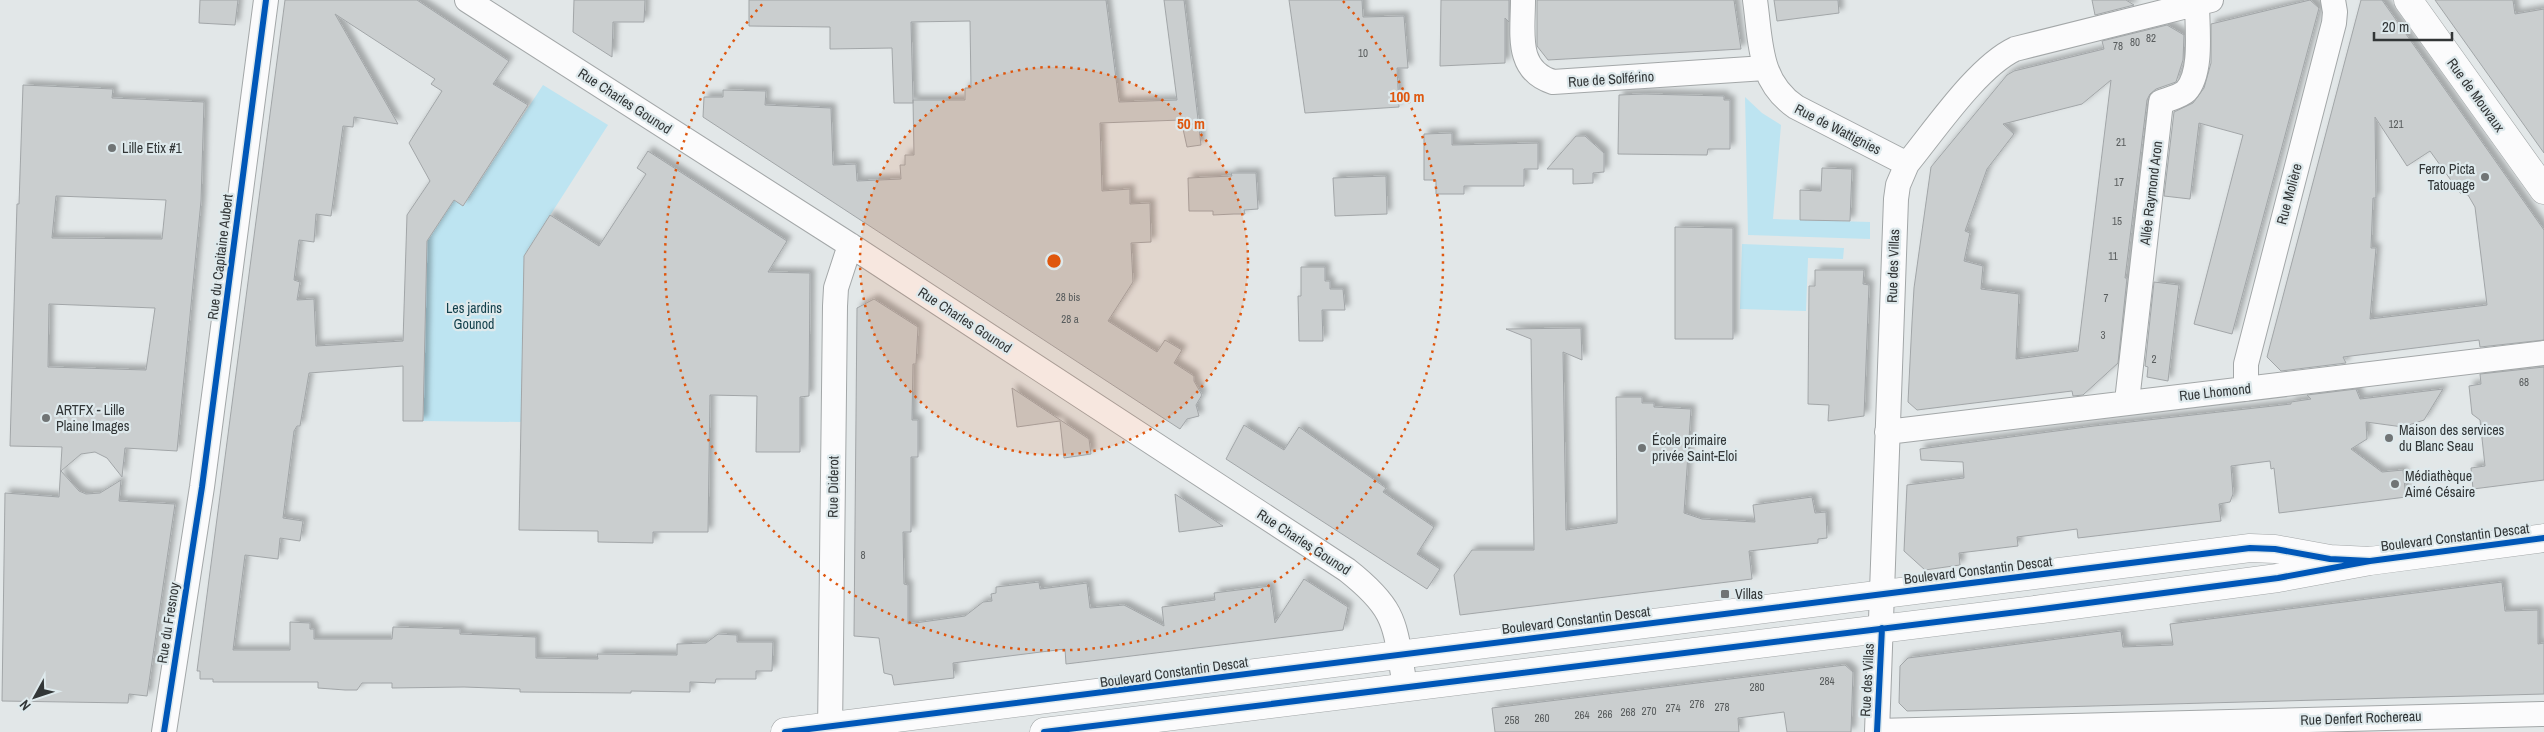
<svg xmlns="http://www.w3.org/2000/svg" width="2544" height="732" viewBox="0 0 2544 732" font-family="'Archivo Narrow',sans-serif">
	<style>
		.green { fill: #bde4f1 }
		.building { fill: #cacecf; stroke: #a2a6a8; fill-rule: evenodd; filter: url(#shadow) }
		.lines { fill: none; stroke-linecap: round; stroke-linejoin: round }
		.street-casing { stroke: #a3a7a8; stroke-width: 26 }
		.secondary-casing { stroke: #a3a7a8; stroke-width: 29 }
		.street { stroke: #fbfbfc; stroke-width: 24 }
		.secondary { stroke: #fbfbfc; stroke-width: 28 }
		.cycleway-casing { stroke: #dee9ec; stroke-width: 9 }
		.cycleway { stroke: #0057b8; stroke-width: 6 }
		.ring { fill: none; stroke: #df570e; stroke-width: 2.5; stroke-dasharray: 2.5 5 }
		.poi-dot { fill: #707475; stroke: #dee9ec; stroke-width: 2 }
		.labels { text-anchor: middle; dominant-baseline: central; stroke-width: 4.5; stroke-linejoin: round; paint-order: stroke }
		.number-label { font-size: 11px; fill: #585c5d }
		.street-label { font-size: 14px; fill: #323637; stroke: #dee9ec }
		.poi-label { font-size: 14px; fill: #323637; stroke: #dee9ec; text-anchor: start }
		.park-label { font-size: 14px; fill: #113f4b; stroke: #dee9ec }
		.centre { fill: #df570e; stroke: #dee9ec; stroke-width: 2.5 }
		.ring-label { font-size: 15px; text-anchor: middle; font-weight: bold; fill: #df570e; stroke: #dee9ec; stroke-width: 4.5; stroke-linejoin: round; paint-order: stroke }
	</style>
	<defs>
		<filter id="shadow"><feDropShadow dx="4.5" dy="-4.5" stdDeviation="2.5" flood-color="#0004"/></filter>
	</defs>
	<rect width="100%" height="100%" fill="#e2e7e8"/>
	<path class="green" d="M543 85 608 125 524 256 521 422 423 421 427 241 454 200 464 205Z
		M1745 97 1762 113 1781 125 1773 219 1870 222V239L1748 235Z
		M1742 244 1844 248 1843 259 1808 258 1806 311 1740 309Z"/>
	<path class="building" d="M200 0H238L235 25 199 23Z
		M285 0H417L509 61 493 84 528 105 463 206 454 200 427 241 423 421H403V366L309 373 300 426H297L294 431 283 518 303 521 300 541 280 538 278 559 245 555 233 650H290V622L310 623V629H314V639H392L393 627 460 629V634L536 637V658L598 659 597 654 677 655V644L706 643 718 634 737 635V642H773L772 671H756V679H716L715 683 690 682V692L631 691V693L520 692V689L464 687 392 688V683H362L357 690H345L318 688V682H213V679H200V671H197ZM335 14 435 79 431 84 442 91 409 143 430 181 407 215 403 341 316 346 314 299 297 300 300 282 294 280 299 240 314 242 316 214 331 216 343 126 353 127 354 117 398 124Z
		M574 0H645L644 22H613L612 57 573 32Z
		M749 0H1106L1119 102 1177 100 1164 0H1184L1201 145 1187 147 1181 120 1100 123 1102 191 1130 189V204L1150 203 1151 242 1131 243 1133 282 1108 321 1157 352 1165 340 1182 350 1174 363 1194 376V381L1202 395 1196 405 1199 416 1187 419 1180 429 703 117 704 97H723V90L766 91 765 105 831 108 833 165 856 164 857 181 901 179 900 165H905V155H914L913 100V103H894L892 48 830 49V27L749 26ZM970 21 971 88H965V100H913L911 22Z
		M1289 0H1362L1363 17 1404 16 1408 68H1397L1399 107 1305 113Z
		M1441 0H1509V22L1505 18V63L1440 66Z
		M1537 0H1734L1741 49 1548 60 1537 46Z
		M1774 0H1838L1839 13 1777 21Z
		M2092 0H2126L2134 5 2095 15Z
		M2310 0 2319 8 2232 334 2194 324 2243 135 2199 123 2190 199 2164 196 2174 112 2193 103 2204 88 2211 63V24Z
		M2361 0H2382L2544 230V340L2480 347 2479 340 2343 357 2346 363 2281 371 2267 357ZM2375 117 2407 166 2430 151 2460 193 2468 195 2475 207 2487 305 2370 319 2376 248H2371L2373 198H2376Z
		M2435 0H2513L2515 14 2544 9V153Z
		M2167 25 2184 35 2183 60 2176 82 2156 89 2150 94 2147 100 2125 278H2127L2118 363 2083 395 2073 396 2072 391 1917 410 1908 402 1912 322 1914 288 1931 167 2007 75 2014 71 2104 49 2102 41ZM2111 80 2078 351 2016 359 2019 294 1981 289 1983 266 1964 261 1970 233 1965 231 1987 169 2014 134 2003 124 2082 104Z
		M23 85 113 89 112 98 204 102 201 201 177 451 125 448 122 477 107 458 95 452 81 454 61 471 79 491 86 494 100 493 121 480 119 501 175 504 147 696 129 694 128 703 2 701 5 493 59 497 62 447 10 446 17 204H19ZM56 196 166 200 162 239 52 238ZM49 304 155 308 146 370 48 367Z
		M1644 94 1724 96V100H1730V149H1708L1707 155 1618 154 1619 95Z
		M1452 133V145L1538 143V169H1524V186H1464V194H1436V180H1424V134Z
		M1576 136H1585L1604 153V172L1593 173V183L1573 184V169H1547Z
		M648 151 787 241 768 272 810 273 809 396 800 397V452H756L757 396 710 395 708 532H653V543L598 542V531L519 530 524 256 550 215 599 246 646 174 637 168Z
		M1822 168 1852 169 1850 221 1800 220V190L1821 191Z
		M1231 173H1256L1258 209 1244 210 1245 214H1234L1213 215V211H1189L1188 178 1232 176Z
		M1386 176 1387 214 1335 216 1333 178Z
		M1675 227 1733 228V339H1675Z
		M1301 267H1325V281H1330V289H1343L1345 310H1322L1323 341H1299L1298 296H1301Z
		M1815 270H1864L1863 284 1869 285 1864 416 1828 421 1829 405 1808 404 1809 286H1815Z
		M2154 282 2179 285 2168 381 2147 377 2148 367 2145 366Z
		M874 299 918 327 916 364H913L912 420H918V457H911V532H903L904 584 908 585V624L965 616 983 602 992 601 991 594 996 593V587L1039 582 1040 589 1087 583 1090 608 1124 605 1164 626 1162 607 1215 600 1214 593 1270 586 1275 623 1304 579 1348 607 1343 630 1066 664 1065 649 953 663 954 678 894 685 892 675 884 673 879 638 854 636 857 308Z
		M1581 328 1582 360 1563 352 1566 530 1617 523 1616 397H1642V403H1654V407L1691 409 1684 513 1702 519 1755 522 1753 505 1812 497 1815 513 1826 512 1827 538 1818 539V543L1749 551 1752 579 1460 615 1454 575 1472 550H1534L1531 339 1506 329Z
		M2544 367V480L2473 489 2471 468 2485 466 2480 420 2472 414 2469 386 2481 384 2480 374Z
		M1012 388 1089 439 1091 454 1064 458 1060 421 1017 427Z
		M2356 389 2360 399 2443 389 2424 420 2403 427 2366 422 2367 439 2351 449 2382 472 2403 470 2406 497 2279 513 2274 468 2271 469 2270 461 2231 466 2233 494 2230 502 2219 504 2221 521 2078 538 2077 529 2017 537 2018 546 1959 553 1960 565 1925 570 1904 551 1907 485 1964 478 1963 462 1921 460 1920 449 2094 426 2291 404V402L2311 399 2307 395Z
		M1244 425 1284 450 1299 427 1386 488 1383 492 1434 527 1417 554 1440 569 1427 589 1226 459Z
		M1175 494 1223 526 1179 532Z
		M2502 582 2505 611 2538 610V644L2544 643V694L1907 711 1899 703 1900 666 1908 658 2121 631 2123 647 2173 645 2170 624Z
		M1845 665 1853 672 1851 732H1787L1784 712 1738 718 1739 732H1495L1492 708Z"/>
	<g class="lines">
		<defs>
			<path id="street" d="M467 0 850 245 1347 570C1399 611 1394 625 1405 686
				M1523 0C1523 33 1515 70 1553 82L1765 68
				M1755 0C1761 42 1758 81 1796 107L1907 164
				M2246 389V364L2334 23 2335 12 2333 0
				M2127 401 2161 102C2169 99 2181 96 2186 91 2203 73 2197 27 2197 3
				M1887 432 2544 353
				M1877 731 2544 714
				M164 732 202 487 266 0
				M830 732 835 306 836 288 850 245
				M1877 732 1896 199 1898 185 1907 164C1935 130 1977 67 2015 49L2211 0"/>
			<path id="secondary" d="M2408 0 2544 190
				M785 732 2250 548 2275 549 2330 559 2370 561
				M1044 732 2042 609 2278 578 2370 561 2544 538"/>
		</defs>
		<use href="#street" class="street-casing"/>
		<use href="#secondary" class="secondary-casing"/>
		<use href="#street" class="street"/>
		<use href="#secondary" class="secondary"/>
		<defs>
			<path id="cycleway" d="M164 732 202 487 266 0
				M785 732 2250 548 2275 549 2330 559 2370 561
				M1044 732 2042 609 2278 578 2370 561 2544 538
				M1877 732 1882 628"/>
		</defs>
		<use href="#cycleway" class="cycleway-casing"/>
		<use href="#cycleway" class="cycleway"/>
	</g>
	<circle cx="1054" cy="261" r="194" fill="#df570e" fill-opacity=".12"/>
	<g class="ring">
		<circle cx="1054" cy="261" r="194"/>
		<path d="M1343 1A389 389 0 1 1 765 1"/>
	</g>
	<g class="poi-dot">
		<circle cx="112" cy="148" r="5"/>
		<circle cx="2485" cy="177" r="5"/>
		<circle cx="46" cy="418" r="5"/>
		<circle cx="2389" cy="438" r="5"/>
		<circle cx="1642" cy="448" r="5"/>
		<circle cx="2395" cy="484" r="5"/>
		<rect x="1720" y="589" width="10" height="10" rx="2.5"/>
	</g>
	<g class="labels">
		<g class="number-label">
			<text x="2151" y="38">82</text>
			<text x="2135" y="42">80</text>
			<text x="2118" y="46">78</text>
			<text x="1363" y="53">10</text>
			<text x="2396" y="124">121</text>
			<text x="2121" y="142">21</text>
			<text x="2119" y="182">17</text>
			<text x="2117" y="221">15</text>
			<text x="2113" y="256">11</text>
			<text x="1068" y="297">28 bis</text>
			<text x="2106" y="298">7</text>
			<text x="1070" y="319">28 a</text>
			<text x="2103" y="335">3</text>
			<text x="2154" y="359">2</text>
			<text x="2524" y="382">68</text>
			<text x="863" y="555">8</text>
			<text x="1827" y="681">284</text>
			<text x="1757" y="687">280</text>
			<text x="1697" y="704">276</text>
			<text x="1722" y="707">278</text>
			<text x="1673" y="708">274</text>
			<text x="1649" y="711">270</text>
			<text x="1628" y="712">268</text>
			<text x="1605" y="714">266</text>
			<text x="1582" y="715">264</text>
			<text x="1542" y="718">260</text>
			<text x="1512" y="720">258</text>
		</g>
		<g class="street-label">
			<text transform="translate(1611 79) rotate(-4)">Rue de Solférino</text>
			<text transform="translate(2476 95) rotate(54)">Rue de Mouvaux</text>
			<text transform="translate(625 101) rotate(33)">Rue Charles Gounod</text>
			<text transform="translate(1838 129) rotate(27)">Rue de Wattignies</text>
			<text transform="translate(2151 193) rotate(-83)">Allée Raymond Aron</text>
			<text transform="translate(2289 194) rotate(-75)">Rue Molière</text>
			<text transform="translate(220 257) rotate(-83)">Rue du Capitaine Aubert</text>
			<text transform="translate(1893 266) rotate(-88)">Rue des Villas</text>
			<text transform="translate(965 320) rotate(33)">Rue Charles Gounod</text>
			<text transform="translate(2215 392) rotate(-6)">Rue Lhomond</text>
			<text transform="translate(833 487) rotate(-89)">Rue Diderot</text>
			<text transform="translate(2455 537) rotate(-7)">Boulevard Constantin Descat</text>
			<text transform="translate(1304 542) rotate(33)">Rue Charles Gounod</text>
			<text transform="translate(1978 570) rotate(-7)">Boulevard Constantin Descat</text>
			<text transform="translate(1576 620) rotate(-7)">Boulevard Constantin Descat</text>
			<text transform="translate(168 623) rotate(-81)">Rue du Fresnoy</text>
			<text transform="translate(1174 672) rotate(-8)">Boulevard Constantin Descat</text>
			<text transform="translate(1867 680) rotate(-87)">Rue des Villas</text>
			<text transform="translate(2361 718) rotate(-2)">Rue Denfert Rochereau</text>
		</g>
		<g class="poi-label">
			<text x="122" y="148">Lille Etix #1</text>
			<text x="2475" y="169" text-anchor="end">Ferro Picta<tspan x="2475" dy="16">Tatouage</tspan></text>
			<text x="56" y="410">ARTFX - Lille<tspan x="56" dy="16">Plaine Images</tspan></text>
			<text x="2399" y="430">Maison des services<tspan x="2399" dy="16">du Blanc Seau</tspan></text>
			<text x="1652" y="440">École primaire<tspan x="1652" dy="16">privée Saint-Eloi</tspan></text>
			<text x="2405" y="476">Médiathèque<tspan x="2405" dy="16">Aimé Césaire</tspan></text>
			<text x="1735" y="594">Villas</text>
		</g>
		<g class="park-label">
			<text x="474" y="308">Les jardins<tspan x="474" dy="16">Gounod</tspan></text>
		</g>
	</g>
	<circle cx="1054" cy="261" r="8" class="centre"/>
	<g class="ring-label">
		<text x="1407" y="102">100 m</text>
		<text x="1191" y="129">50 m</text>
	</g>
	<g transform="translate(35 697) rotate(230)" stroke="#dee9ec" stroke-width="4" paint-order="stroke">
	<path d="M0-4L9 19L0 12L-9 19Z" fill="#323637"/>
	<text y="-8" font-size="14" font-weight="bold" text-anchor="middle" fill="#323637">N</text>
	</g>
	<path d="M2374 32v8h78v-8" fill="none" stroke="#323637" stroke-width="2.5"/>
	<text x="2382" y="32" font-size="15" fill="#323637" stroke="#dee9ec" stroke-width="4" paint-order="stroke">20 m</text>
</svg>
